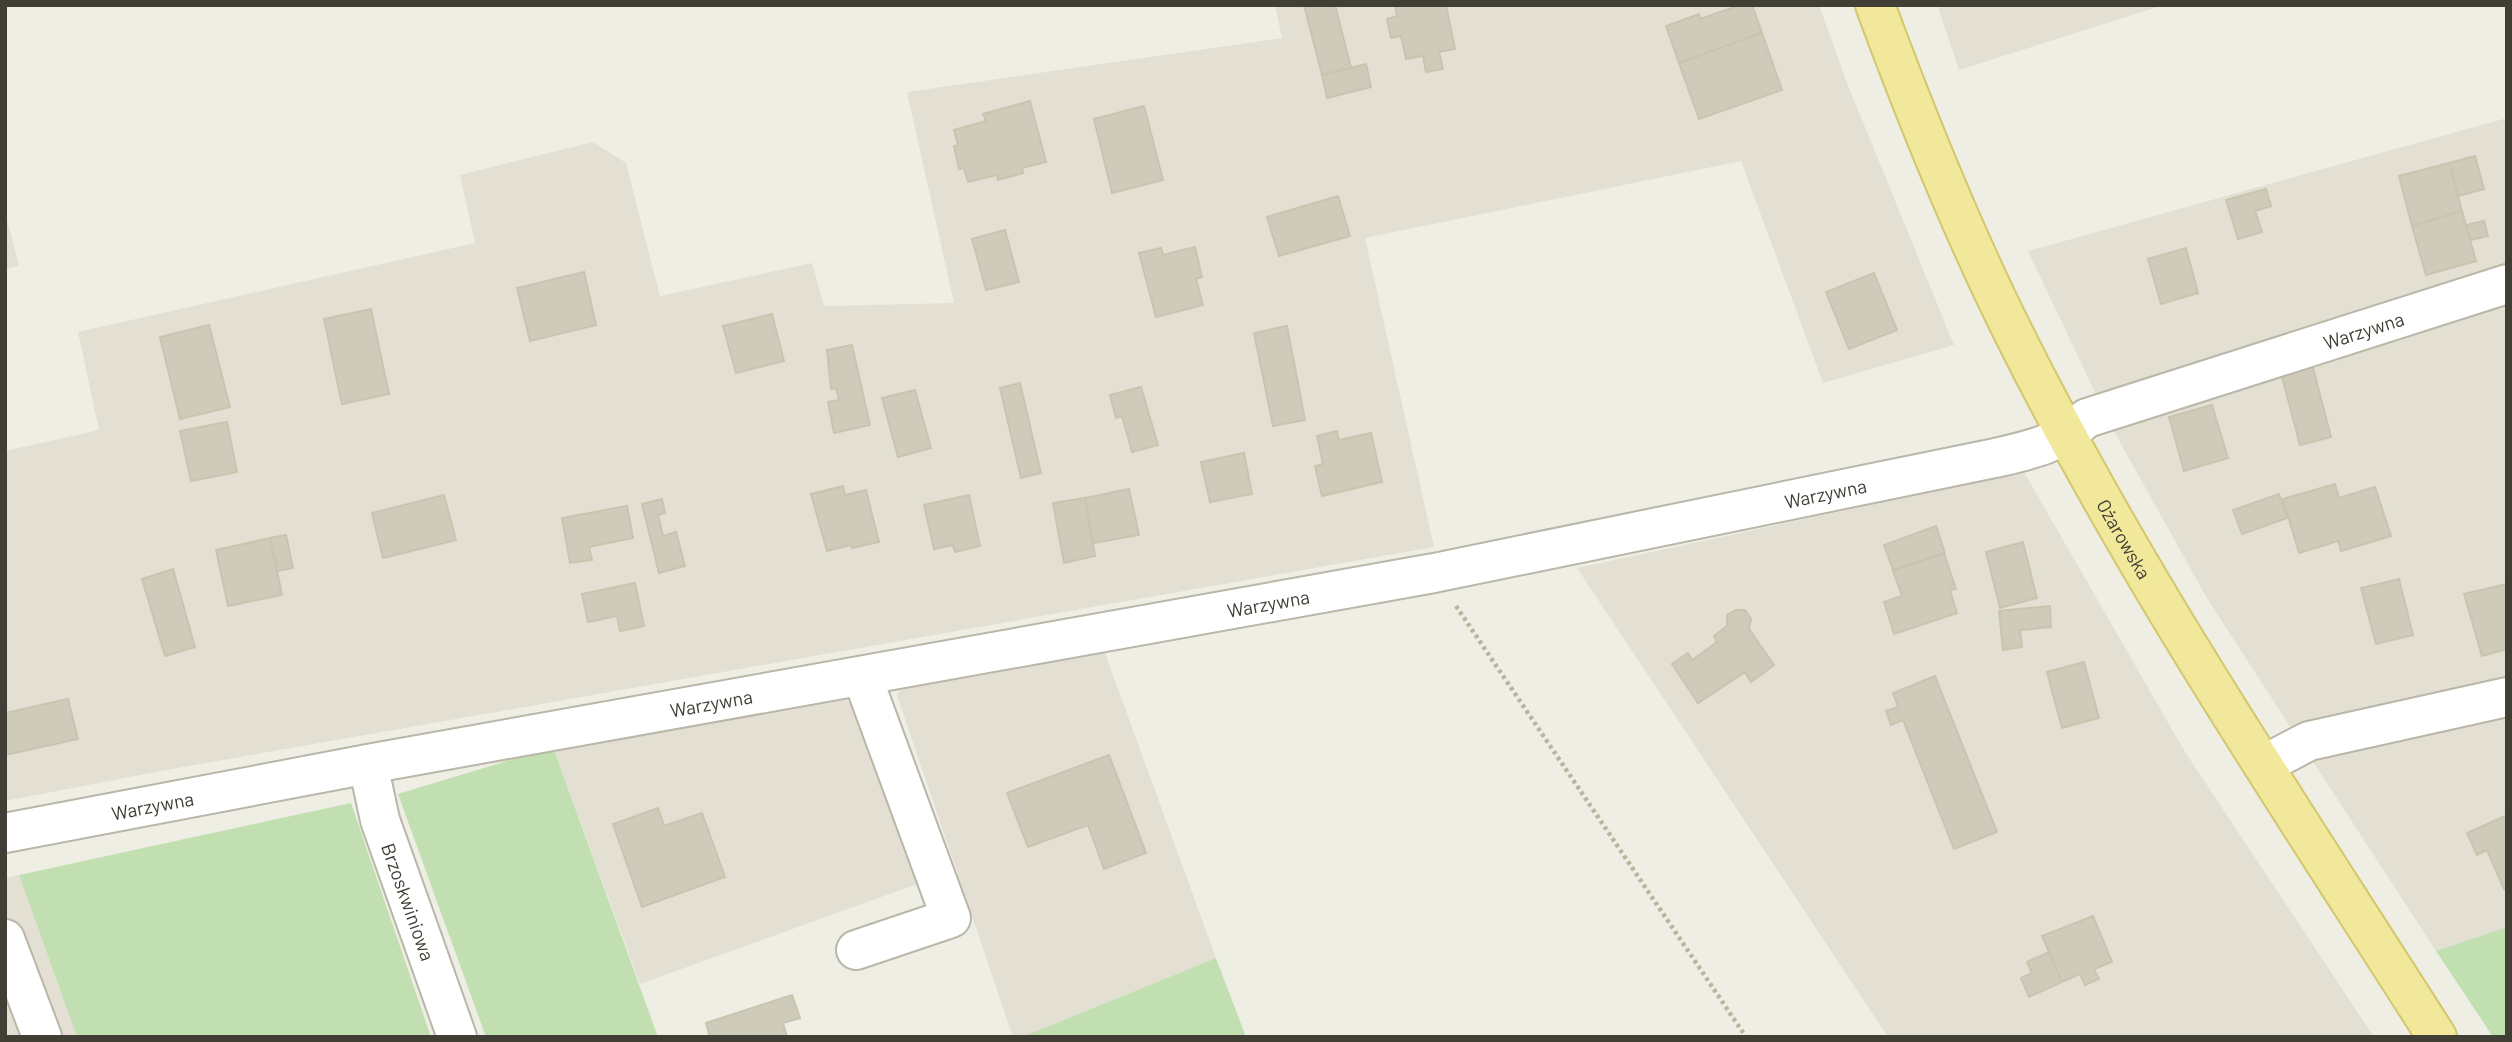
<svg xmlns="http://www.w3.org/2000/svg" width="2512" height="1042" viewBox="0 0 2512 1042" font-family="Barlow,sans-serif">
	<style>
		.residential { fill: #e3e0d3 }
		.green { fill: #c2dfb1 }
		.building { fill: #cfcbbb; stroke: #c9c4af; stroke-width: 2 }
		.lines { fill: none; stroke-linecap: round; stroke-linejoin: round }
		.minor-casing { stroke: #b9b7a8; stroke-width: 42 }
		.major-casing { stroke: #d3c76e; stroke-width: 42 }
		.path { stroke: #b9b49b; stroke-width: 4.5; stroke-dasharray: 3.5 3.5; stroke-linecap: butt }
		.minor { stroke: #fff; stroke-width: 38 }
		.major { stroke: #f1e89b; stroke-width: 38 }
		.labels { text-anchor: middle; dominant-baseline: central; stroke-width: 5; stroke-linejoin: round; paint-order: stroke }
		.street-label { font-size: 19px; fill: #413e35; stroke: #fff }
	</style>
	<rect width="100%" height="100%" fill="#efeee4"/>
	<path class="residential" d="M1275 5H1819L1847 83 1954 345 1823 383 1741 161 1365 238 1434 547 172 769 5 801V451L99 430 78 332 475 243 460 175 593 142 626 163 660 296 812 263 824 306 954 303 907 92 1282 38Z
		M1937 5H2164L1959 70Z
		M2507 118V927L2436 951 2208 600 2111 426 2028 251Z
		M5 212 19 266 5 269Z
		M2024 472 2185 752 2374 1037H1888L1577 568Z
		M1101 642 1216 958 1022 1037H1013L897 695 906 678Z
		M839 694 856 708 920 883 640 984 553 747Z
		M19 875 77 1037H5V878Z"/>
	<path class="green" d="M553 747 658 1037H486L398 794Z
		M351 803 431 1037H77L19 875Z
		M2507 927V1037H2493L2436 951Z
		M1216 958 1246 1037H1022Z"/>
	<path class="building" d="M1304 5H1335L1351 68 1322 75Z
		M1395 5H1446L1455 49 1439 52 1443 69 1426 72 1423 56 1406 59 1401 36 1391 38 1387 19 1397 16Z
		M1740 5H1752L1762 33 1679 63 1666 26 1699 14 1700 19Z
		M1762 33 1782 90 1699 119 1679 63Z
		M1366 64 1371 87 1327 98 1322 75Z
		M1030 101 1046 162 1022 168 1023 173 998 180 997 175 968 182 964 168 959 169 954 146 958 145 954 130 986 121 983 114Z
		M1144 106 1163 180 1112 193 1094 119Z
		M2475 156 2484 189 2458 196 2449 163Z
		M2449 163 2462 211 2412 226 2399 176Z
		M2266 189 2271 206 2255 211 2262 232 2238 239 2226 200Z
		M1338 196 1350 236 1279 256 1267 217Z
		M2462 211 2476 261 2426 275 2412 226Z
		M2484 221 2488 236 2471 240 2466 225Z
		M1005 230 1019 282 986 290 972 239Z
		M1195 247 1202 277 1196 279 1203 305 1156 317 1139 253 1161 248 1163 255Z
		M2186 248 2198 293 2161 304 2148 259Z
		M584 272 596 325 530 341 517 288Z
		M1874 273 1897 330 1849 349 1826 292Z
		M371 309 389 394 342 404 324 319Z
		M772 314 784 361 736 373 723 326Z
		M209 325 230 407 180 419 160 337Z
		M1287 326 1305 420 1273 426 1254 333Z
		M852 345 870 425 834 433 828 402 839 400 836 388 831 389 827 350Z
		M2312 364 2331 437 2300 445 2281 373Z
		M1020 383 1041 473 1021 478 1000 388Z
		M1141 387 1158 445 1132 452 1122 416 1116 418 1110 395Z
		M915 390 931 448 898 457 882 398Z
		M2212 405 2228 458 2184 471 2169 417Z
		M227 422 237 472 191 481 180 431Z
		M1337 431 1339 440 1371 433 1382 482 1322 496 1315 466 1323 464 1317 436Z
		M1244 453 1252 494 1210 502 1201 462Z
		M2335 484 2339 498 2375 487 2391 536 2341 551 2338 541 2299 553 2283 499Z
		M843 486 845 495 866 490 879 542 852 548 851 545 827 551 811 494Z
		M1129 489 1139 535 1093 543 1085 498Z
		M2279 494 2287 518 2242 534 2233 510Z
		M444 495 456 540 383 558 372 513Z
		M969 495 980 546 955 552 953 545 934 549 924 505Z
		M1085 498 1095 556 1064 563 1053 503Z
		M662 499 665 513 658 515 663 536 676 532 685 566 659 573 642 504Z
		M627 506 633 538 589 547 592 560 570 563 562 518Z
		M1936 526 1945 553 1893 570 1884 545Z
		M286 535 293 568 277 571 270 538Z
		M270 538 282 595 228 606 216 550Z
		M2023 542 2037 598 2000 608 1986 552Z
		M1944 553 1956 589 1950 590 1957 613 1894 634 1884 602 1902 596 1893 571Z
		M173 569 195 647 165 656 142 579Z
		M2399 579 2413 635 2376 644 2361 588Z
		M635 583 644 626 620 631 617 616 588 622 582 594Z
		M2507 584V649L2482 656 2464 594Z
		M2050 606 2051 627 2020 630 2022 647 2003 650 1999 611Z
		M1736 610H1745L1751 619 1749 629 1774 665 1751 682 1745 672 1698 703 1672 664 1688 653 1692 660 1717 642 1714 636 1727 626V615Z
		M2084 662 2099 718 2062 728 2047 672Z
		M1935 676 1997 832 1954 849 1903 720 1891 725 1886 711 1898 707 1893 693Z
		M68 699 78 739 5 755V713Z
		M1109 755 1146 853 1104 869 1088 825 1028 847 1007 793Z
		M658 808 664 826 702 813 725 877 642 907 613 824Z
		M2505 816 2507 821V887L2504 889 2487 850 2477 855 2467 833Z
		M2093 916 2112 962 2094 969 2099 979 2085 985 2080 974 2062 982 2042 936Z
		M2049 952 2062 982 2029 997 2021 978 2032 973 2027 962Z
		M792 995 800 1018 783 1023 787 1037H710L706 1023Z"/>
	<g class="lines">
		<defs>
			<g id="minor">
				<path id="s1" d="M368 764 380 820 457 1037"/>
				<path d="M2263 765 2309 741 2507 697"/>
				<path id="s2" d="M5 833 368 764 1434 573 1995 458C2034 449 2056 445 2087 418L2507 284"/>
				<path d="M5 939 42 1037"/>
				<path d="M856 950 951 918 862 676"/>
			</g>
			<g id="major">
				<path id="s3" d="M1875 5C1916 116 1960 226 2013 332 2135 578 2290 806 2437 1037"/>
			</g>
		</defs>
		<use href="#minor" class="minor-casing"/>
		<use href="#major" class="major-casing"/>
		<path class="path" d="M1456 606 1746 1037"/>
		<use href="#minor" class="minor"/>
		<use href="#major" class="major"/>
	</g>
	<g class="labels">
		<g class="street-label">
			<text stroke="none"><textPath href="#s2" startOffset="2417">Warzywna</textPath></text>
			<text stroke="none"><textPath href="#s2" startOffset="1852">Warzywna</textPath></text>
			<text stroke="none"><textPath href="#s3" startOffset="590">Ożarowska</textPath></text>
			<text stroke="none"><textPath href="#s2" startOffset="1284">Warzywna</textPath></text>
			<text stroke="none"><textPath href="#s2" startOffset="718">Warzywna</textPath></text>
			<text stroke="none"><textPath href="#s2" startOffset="150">Warzywna</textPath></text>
			<text stroke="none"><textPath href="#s1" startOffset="144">Brzoskwiniowa</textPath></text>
		</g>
	</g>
	<rect width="2512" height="1042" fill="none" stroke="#413e35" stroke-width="14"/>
</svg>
